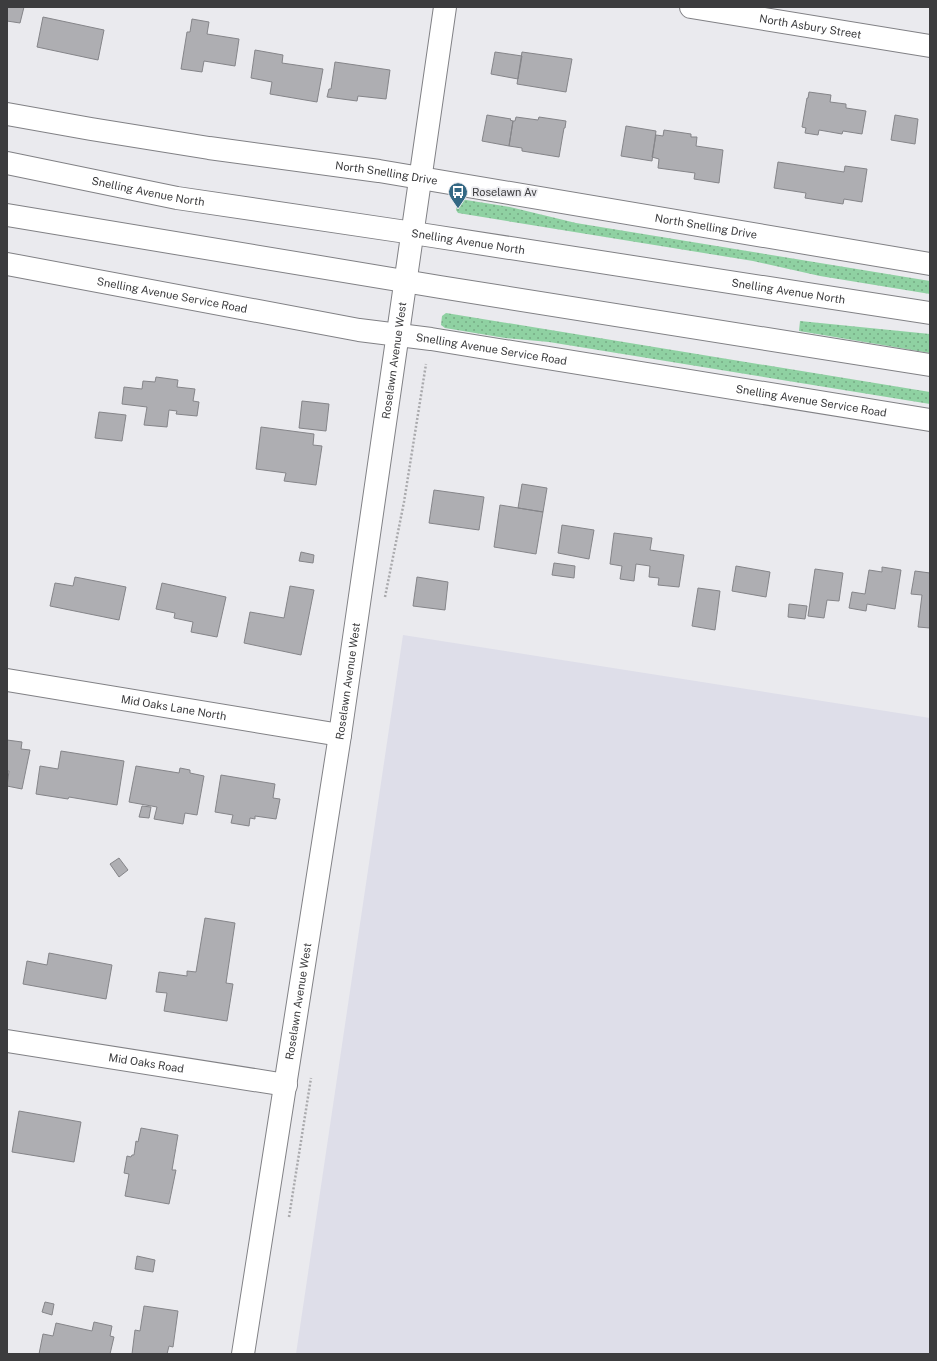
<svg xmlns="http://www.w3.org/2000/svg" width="937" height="1361" viewBox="0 0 937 1361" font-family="'Public Sans',sans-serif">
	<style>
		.built { fill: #dedee9 }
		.grass { fill: url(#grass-dots) }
		.building { fill: #aeaeb2; stroke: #858589 }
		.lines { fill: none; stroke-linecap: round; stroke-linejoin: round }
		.minor-casing { stroke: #818185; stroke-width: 24 }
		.major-casing { stroke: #818185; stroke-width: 24 }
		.path { stroke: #a9a9ac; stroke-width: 2.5; stroke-dasharray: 2 2; stroke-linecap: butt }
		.minor { stroke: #fff; stroke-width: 22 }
		.major { stroke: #fff; stroke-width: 22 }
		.labels { text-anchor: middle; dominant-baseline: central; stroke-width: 3.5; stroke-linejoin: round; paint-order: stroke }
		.street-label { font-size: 11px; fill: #3c3c3e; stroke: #eaeaee }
		.poi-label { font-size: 11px; fill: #3c3c3e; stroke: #eaeaee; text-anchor: start }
	</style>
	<defs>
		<pattern id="grass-dots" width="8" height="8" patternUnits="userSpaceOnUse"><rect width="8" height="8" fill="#8fd1a2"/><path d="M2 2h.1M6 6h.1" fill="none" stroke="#76ab85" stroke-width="1.8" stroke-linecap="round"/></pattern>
	</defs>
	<rect width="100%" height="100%" fill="#eaeaee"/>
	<path class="built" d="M403 635 930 718V1354H296Z"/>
	<path class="grass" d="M460 199 510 207 576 223 930 281V294L820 276 753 261 458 213 456 210 458 200Z
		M446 313 930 392V404L549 342 505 338 445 328 441 325 442 316Z
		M800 321 930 334V353L799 331Z"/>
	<path class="building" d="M7 7H24L20 23 7 21Z
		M43 17 104 30 98 60 37 47Z
		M192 19 209 22 207 34 239 39 235 66 204 61 202 72 181 69 187 32H190Z
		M255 50 283 55 282 63 323 69 317 102 270 94 272 82 251 78Z
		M495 52 522 56 518 79 491 74Z
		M522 52 572 59 566 92 517 84Z
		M335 62 390 70 386 99 358 96 357 101 327 97 329 89H331Z
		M809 92 831 95 830 102 846 104V108L866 111 862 134 843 131 842 134 819 130 818 135 805 133 806 128 802 127 807 98H808Z
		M487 115 511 119 510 120 513 121 509 146 482 141Z
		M895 115 918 119 915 144 891 140Z
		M516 117 538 120 539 117 566 121 565 128H564L559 157 522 151V148L509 146 513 121H515Z
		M626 126 656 131 652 161 621 156Z
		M664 130 691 134V137H697L696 146 723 150 719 183 694 179 695 173 658 168 659 159 652 157 656 135 663 136Z
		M778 162 844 172 845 166 867 169 862 202 844 199 843 204 805 198 806 193 774 188Z
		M156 377 178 380 177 387 195 389 193 401 199 402 197 416 176 414 177 411 169 410 167 427 144 425 147 407 122 404 124 387 142 389 143 381 155 382Z
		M302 401 329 404 326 431 299 428Z
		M99 412 126 415 122 441 95 438Z
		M261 427 314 434 313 445 322 446 316 485 284 481 286 473 256 469Z
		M522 484 547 488 543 512 518 508Z
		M434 490 484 497 479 530 429 523Z
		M500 505 543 512 536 554 494 547Z
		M562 525 594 530 589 559 558 553Z
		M614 533 652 538 650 550 684 555 679 587 658 585 659 578 649 577 650 566 636 564 634 581 620 579 622 566 610 564Z
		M301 552 314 555 313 563 299 561Z
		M554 563 575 566 574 578 552 575Z
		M736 566 770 572 766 597 732 591Z
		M882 567 901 570 895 609 867 604 866 611 849 608 852 592 865 594 869 570 882 572Z
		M815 569 843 573 839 601 827 600 824 618 808 616Z
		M915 571 930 573V628L918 627 922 595 911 594Z
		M75 577 126 587 119 620 50 606 55 583 73 586Z
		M417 577 448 582 445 610 413 606Z
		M162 583 226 597 217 637 191 632 193 622 174 618 175 613 156 609Z
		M290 586 314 590 301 655 244 643 250 612 284 618Z
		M698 588 720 591 715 630 692 626Z
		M789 604 807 606 805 619 788 617Z
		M7 740 22 742 21 749 30 750 22 789 7 786 9 771H7Z
		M61 751 124 761 117 805 69 797 68 799 36 794 40 766 58 769Z
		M136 766 179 773 180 768 190 770V773L204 776 197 815 185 813 183 824 154 819 157 807 129 802Z
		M221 775 275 784 273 798 280 799 276 819 255 816V819L250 818 249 826 231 823 233 815 215 812Z
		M142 806 151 807 149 818 139 817Z
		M119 858 128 870 119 877 110 864Z
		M205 918 235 923 226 983 233 984 227 1021 164 1011 167 993 156 992 159 972 187 976V971L196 972Z
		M49 953 112 965 106 999 23 984 27 961 47 965Z
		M19 1111 81 1122 74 1162 12 1152Z
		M141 1128 178 1135 172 1170H176L169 1204 125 1196 129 1174 124 1173 127 1156 131 1157 132 1155H134L136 1141 138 1142Z
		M137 1256 155 1260 153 1272 135 1269Z
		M45 1302 54 1304 52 1315 42 1312Z
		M144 1306 178 1311 173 1347 169 1346 167 1354H132L135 1330 140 1331Z
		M94 1322 112 1326 110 1336 114 1337 110 1354H39L43 1334 53 1336 56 1323 92 1331Z"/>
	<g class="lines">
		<defs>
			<g id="minor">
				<path id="s1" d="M691 7 930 46"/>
				<path id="s2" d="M7 114 91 129 209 148 379 171 930 264"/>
				<path id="s3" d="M7 264 359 330 431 339 930 420"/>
				<path id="s4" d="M7 680 340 735"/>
				<path id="s5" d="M7 1041 286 1085"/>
				<path id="s6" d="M243 1354 340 735 445 7"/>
			</g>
			<g id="major">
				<path id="s7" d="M7 163 177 198 413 233 930 313"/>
				<path d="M7 215 440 287 930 365"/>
			</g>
		</defs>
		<use href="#minor" class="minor-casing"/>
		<use href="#major" class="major-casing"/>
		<path class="path" d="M385 597 404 502 426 364
			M289 1217 311 1078"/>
		<use href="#minor" class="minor"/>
		<use href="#major" class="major"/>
	</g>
	<defs>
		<symbol id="bus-pin" viewBox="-11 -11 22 30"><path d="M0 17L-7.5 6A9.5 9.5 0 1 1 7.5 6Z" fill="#336884" stroke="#eaeaee"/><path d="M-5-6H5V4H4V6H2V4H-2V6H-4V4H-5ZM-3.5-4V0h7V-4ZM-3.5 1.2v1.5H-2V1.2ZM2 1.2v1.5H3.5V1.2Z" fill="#fff"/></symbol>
	</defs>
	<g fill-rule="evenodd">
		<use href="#bus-pin" x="447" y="181" width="22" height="30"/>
	</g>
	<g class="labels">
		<g class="street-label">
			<text stroke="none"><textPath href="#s1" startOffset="121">North Asbury Street</textPath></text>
			<text stroke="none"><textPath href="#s2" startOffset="384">North Snelling Drive</textPath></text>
			<text stroke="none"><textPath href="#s7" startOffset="144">Snelling Avenue North</textPath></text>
			<text stroke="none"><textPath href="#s2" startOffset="708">North Snelling Drive</textPath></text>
			<text stroke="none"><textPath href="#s7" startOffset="468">Snelling Avenue North</textPath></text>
			<text stroke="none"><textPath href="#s7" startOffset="792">Snelling Avenue North</textPath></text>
			<text stroke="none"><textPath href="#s3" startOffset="168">Snelling Avenue Service Road</textPath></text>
			<text stroke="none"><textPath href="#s3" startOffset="492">Snelling Avenue Service Road</textPath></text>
			<text stroke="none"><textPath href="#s6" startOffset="1005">Roselawn Avenue West</textPath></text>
			<text stroke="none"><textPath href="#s3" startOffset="816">Snelling Avenue Service Road</textPath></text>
			<text stroke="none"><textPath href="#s6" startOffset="681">Roselawn Avenue West</textPath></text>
			<text stroke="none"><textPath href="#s4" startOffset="169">Mid Oaks Lane North</textPath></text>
			<text stroke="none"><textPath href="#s6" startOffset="357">Roselawn Avenue West</textPath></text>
			<text stroke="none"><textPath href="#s5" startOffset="141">Mid Oaks Road</textPath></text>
		</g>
		<g class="poi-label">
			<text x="472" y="192">Roselawn Av</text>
		</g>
	</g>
	<rect width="937" height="1361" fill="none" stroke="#3c3c3e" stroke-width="16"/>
</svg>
